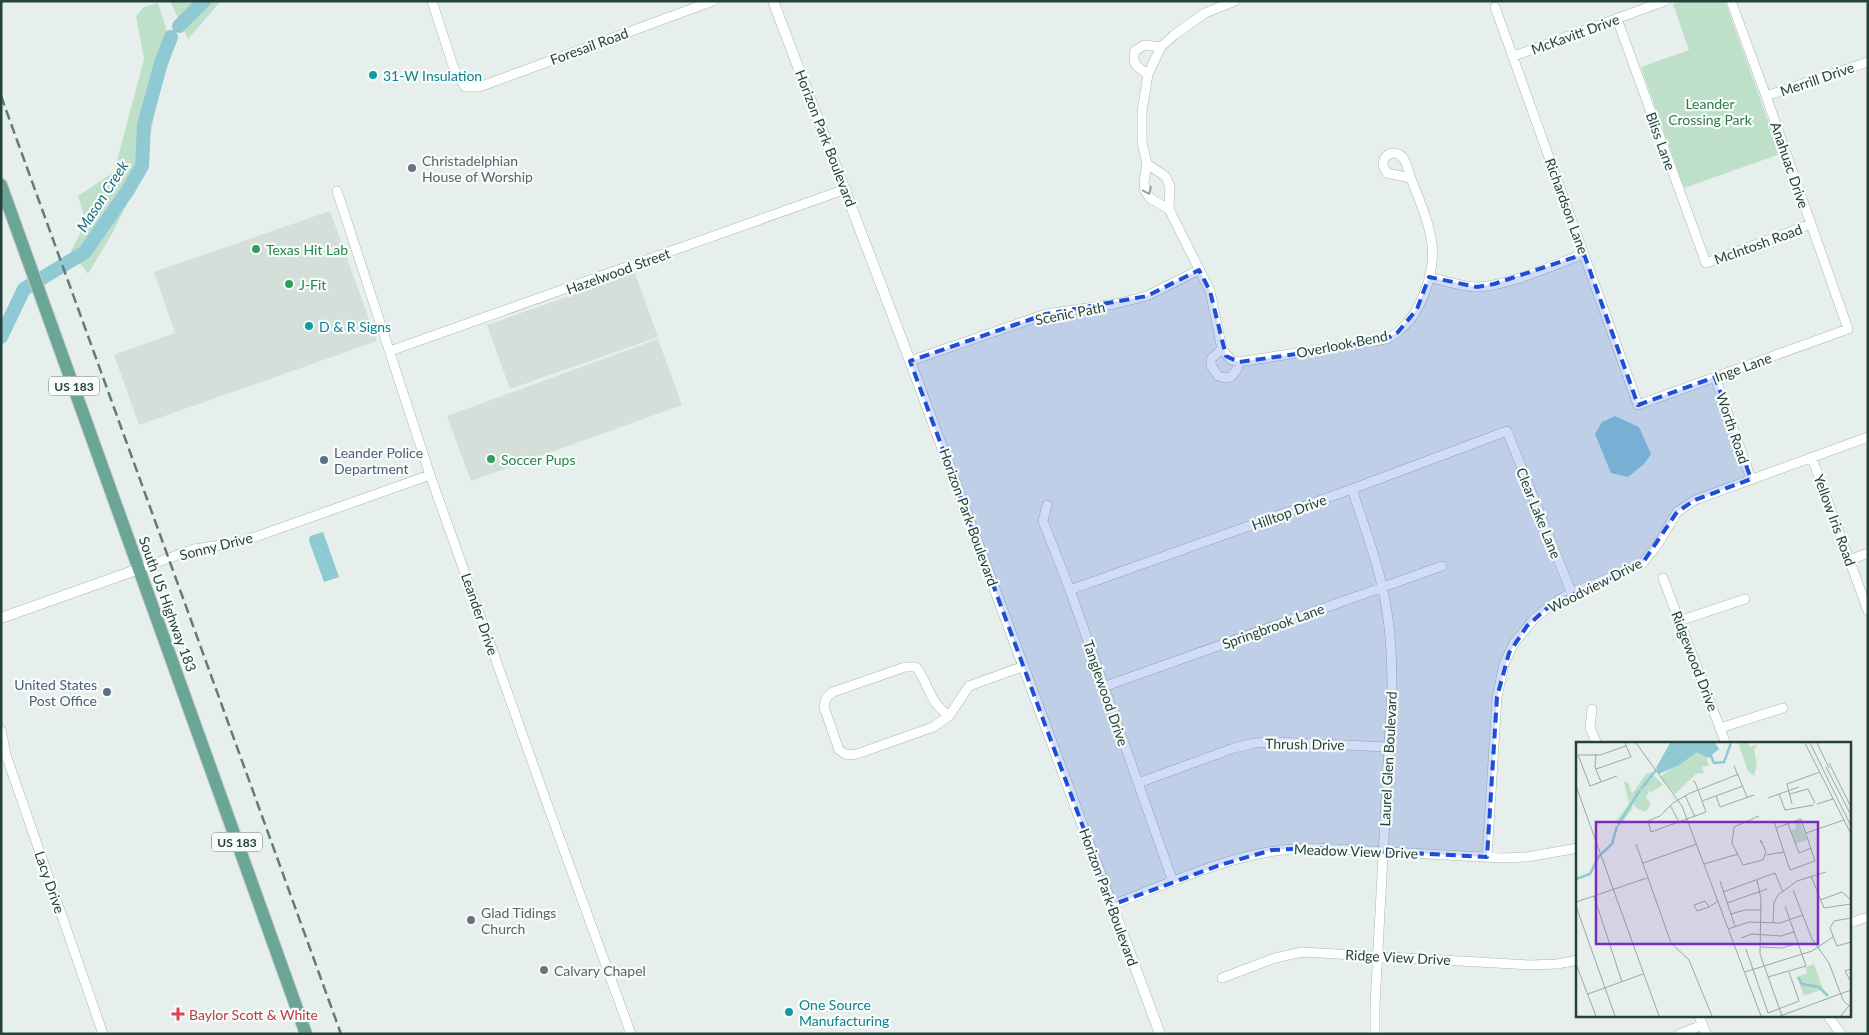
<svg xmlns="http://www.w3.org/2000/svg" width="1869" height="1035" viewBox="0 0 1869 1035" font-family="Lato,sans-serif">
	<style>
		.built { fill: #d4dfda }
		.green { fill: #bfe0c8 }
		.water { fill: #8ec9d4 }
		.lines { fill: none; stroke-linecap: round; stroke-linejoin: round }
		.river { stroke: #8ec9d4; stroke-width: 14 }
		.minor-casing { stroke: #a8b8b2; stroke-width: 10 }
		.tertiary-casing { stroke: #a8b8b2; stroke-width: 11 }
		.primary-casing { stroke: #c2cac8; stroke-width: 14 }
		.minor { stroke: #fff; stroke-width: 9 }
		.tertiary { stroke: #fff; stroke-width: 10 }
		.primary { stroke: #6aa596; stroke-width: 12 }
		.rail { stroke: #5f7d75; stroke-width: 2.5; stroke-dasharray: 10 5; stroke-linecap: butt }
		.oneway { stroke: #92a09c }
		.marked { fill: #1d4ed8; fill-opacity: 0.2; stroke: #1d4ed8; stroke-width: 4; stroke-dasharray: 10 6; stroke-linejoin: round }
		.culture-dot { fill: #0f9aa8; stroke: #f7fbf9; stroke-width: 2 }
		.worship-dot { fill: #6b7280; stroke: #f7fbf9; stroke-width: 2 }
		.leisure-dot { fill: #2e9e5b; stroke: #f7fbf9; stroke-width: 2 }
		.service-dot { fill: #5c6f8a; stroke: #f7fbf9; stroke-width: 2 }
		.health-dot { fill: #e0444e; stroke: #f7fbf9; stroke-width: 2 }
		.labels { text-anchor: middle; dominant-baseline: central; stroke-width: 4.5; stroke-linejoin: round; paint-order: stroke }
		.shield { fill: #f7fbf9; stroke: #637a73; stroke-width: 1 }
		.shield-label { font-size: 12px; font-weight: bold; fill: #24423a }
		.street-label { font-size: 14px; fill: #24423a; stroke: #f7fbf9 }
		.culture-label { font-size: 14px; fill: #0d838f; stroke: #f7fbf9; text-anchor: start }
		.park-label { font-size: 14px; fill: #2d7a4b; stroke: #f7fbf9 }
		.worship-label { font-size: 14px; fill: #5b616d; stroke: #f7fbf9; text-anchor: start }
		.leisure-label { font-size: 14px; fill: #27864d; stroke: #f7fbf9; text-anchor: start }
		.service-label { font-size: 14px; fill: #4e5e75; stroke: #f7fbf9; text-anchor: start }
		.health-label { font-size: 14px; fill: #be3a42; stroke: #f7fbf9; text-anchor: start }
		.water-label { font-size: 15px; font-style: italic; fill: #1c6f80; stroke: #f7fbf9 }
		.inset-river { fill: none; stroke: #8ec9d4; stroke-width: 2.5 }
		.inset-road { fill: none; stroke: #98aaa4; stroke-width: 1 }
		.view { fill: #7b2cbf; fill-opacity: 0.15; stroke: #7b2cbf; stroke-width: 2.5 }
		.inset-edge { fill: none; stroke: #24423a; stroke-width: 2.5 }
	</style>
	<rect width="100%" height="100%" fill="#e6efeb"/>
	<path class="built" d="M330 211 377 341 139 425 114 355 175 333 154 272Z
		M635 273 658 337 510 389 487 325Z
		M658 339 682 405 471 481 447 416Z"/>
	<path class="green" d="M170 1H221L188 39Z
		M1681 1H1725L1780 154 1684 188 1641 67 1689 50 1673 4Z
		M158 3 172 47 161 84 142 173 113 232 88 274 71 251 86 222 78 196 114 172 144 59 136 16 144 7Z"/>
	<path class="water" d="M1615 416 1639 427 1651 454 1644 464 1628 477 1611 473 1595 434 1602 422Z
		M323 532 339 577 324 582 309 541 310 536Z"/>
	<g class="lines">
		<path class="river" d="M179 26 204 1
			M1 337 24 289 85 252 128 190 142 166 144 125 161 63 171 37"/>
		<defs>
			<path id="minor" d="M432 1 454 69 465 87H479L713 1
				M1495 7 1638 405 1848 329 1766 96 1731 1
				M1617 19 1706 263 1811 224
				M1514 56 1665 1
				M1148 74C1138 68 1131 64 1135 51L1144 45 1161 47
				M1766 96 1868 62
				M1147 164 1165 176 1170 186 1169 209 1210 291 1222 349 1231 360 1239 362 1386 339C1390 337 1395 335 1399 331 1422 312 1435 273 1432 244 1429 222 1420 202 1412 181 1407 171 1408 157 1396 153 1387 153 1383 157 1383 166L1387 173 1410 178
				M337 191 430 475 549 809 631 1034
				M1169 209 1151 199 1145 191 1144 182 1147 164 1142 142V112L1148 74 1161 47 1174 35 1205 13 1235 1
				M1429 277C1445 281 1463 287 1478 287 1511 285 1553 265 1584 254
				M1222 349 1211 359V365L1218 376 1225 378 1231 377 1237 369 1239 362
				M390 351 846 189
				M910 361 1046 314 1115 304 1147 296 1199 270
				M1715 377 1751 479
				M1812 458 1868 611
				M1352 489C1365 529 1381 570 1387 612 1391 637 1392 663 1392 689L1375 1005V1034
				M1047 505 1043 521 1070 590 1173 882
				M1849 560 1868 553
				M139 569 194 549 235 543 258 536 430 475
				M1663 578 1726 744
				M1070 590 1352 489 1507 431 1572 594
				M1679 621 1745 599
				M1103 687 1442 566
				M1592 709 1590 728 1597 744
				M949 716 933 727 857 754 847 755 839 750 824 707 826 698 833 692 905 667H916C930 685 928 701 949 716L969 686 1024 666
				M1720 728 1783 708
				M1 730 6 755 103 1034
				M1138 783 1234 748 1255 743 1277 742 1389 747
				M1487 857 1497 697 1504 664 1514 643 1535 618 1552 604 1565 596 1642 564 1658 544 1677 512 1695 500 1868 437
				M1112 905C1178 880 1244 847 1316 848L1502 858 1527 857 1578 848
				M1850 923 1864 918
				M1222 978 1275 958 1302 952 1530 965 1557 964 1578 960
				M1699 1016 1706 1034
				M1828 1016 1841 1034
				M1679 1034 1703 1025"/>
			<path id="tertiary" d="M773 1 910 361 1160 1034
				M1 618 139 569"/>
			<path id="primary" d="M1 185 306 1034"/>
		</defs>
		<use href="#minor" class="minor-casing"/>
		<use href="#tertiary" class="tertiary-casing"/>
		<use href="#primary" class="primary-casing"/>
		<use href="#minor" class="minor"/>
		<use href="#tertiary" class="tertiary"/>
		<use href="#primary" class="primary"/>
		<path class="rail" d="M1 96 341 1034"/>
	</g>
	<defs><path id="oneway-chevron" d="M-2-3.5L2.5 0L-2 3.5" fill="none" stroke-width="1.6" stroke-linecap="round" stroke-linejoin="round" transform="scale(1.25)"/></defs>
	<use class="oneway" href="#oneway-chevron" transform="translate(1148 191) rotate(65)"/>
	<path class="marked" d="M1584 254 1638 405 1715 377 1751 479 1695 500 1677 512 1642 564 1552 604 1527 626 1509 653 1497 697 1487 857 1316 848 1272 850 1220 865 1112 905 910 361 1046 314 1147 296 1199 270 1210 291 1226 356 1239 362 1283 356 1386 339 1398 332 1417 309 1429 277 1477 287 1494 284Z"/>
	<g class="culture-dot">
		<circle cx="373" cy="75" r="5"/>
		<circle cx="309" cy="326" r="5"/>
		<circle cx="789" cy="1012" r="5"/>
	</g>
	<g class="worship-dot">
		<circle cx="412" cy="168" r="5"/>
		<circle cx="471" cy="920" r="5"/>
		<circle cx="544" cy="970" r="5"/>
	</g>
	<g class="leisure-dot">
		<circle cx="256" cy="249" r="5"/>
		<circle cx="289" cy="284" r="5"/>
		<circle cx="491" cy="459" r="5"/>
	</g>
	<g class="service-dot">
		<circle cx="324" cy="460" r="5"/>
		<circle cx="107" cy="692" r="5"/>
	</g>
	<path class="health-dot" d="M175.5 1006.5h5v5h5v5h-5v5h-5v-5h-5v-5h5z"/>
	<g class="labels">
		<g class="shield">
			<rect x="49" y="376.5" width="50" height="19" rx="4"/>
			<rect x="212" y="832.5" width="50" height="19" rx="4"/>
		</g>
		<g class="shield-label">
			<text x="74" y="386">US 183</text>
			<text x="237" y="842">US 183</text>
		</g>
		<g class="street-label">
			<text transform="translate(1575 34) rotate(-20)">McKavitt Drive</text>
			<text transform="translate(589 46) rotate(-20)">Foresail Road</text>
			<text transform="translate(1817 79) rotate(-19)">Merrill Drive</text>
			<text transform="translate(826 138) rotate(69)">Horizon Park Boulevard</text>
			<text transform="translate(1661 141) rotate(70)">Bliss Lane</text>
			<text transform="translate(1790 165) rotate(71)">Anahuac Drive</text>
			<text transform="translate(1567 206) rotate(70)">Richardson Lane</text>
			<text transform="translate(1758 244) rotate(-20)">McIntosh Road</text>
			<text transform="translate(618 271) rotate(-20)">Hazelwood Street</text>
			<text transform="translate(1070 313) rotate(-11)">Scenic Path</text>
			<text transform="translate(1342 344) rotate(-11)">Overlook Bend</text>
			<text transform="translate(1743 367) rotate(-20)">Inge Lane</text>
			<text transform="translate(1733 428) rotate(71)">Worth Road</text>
			<text transform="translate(1289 512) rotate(-20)">Hilltop Drive</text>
			<text transform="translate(1539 513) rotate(68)">Clear Lake Lane</text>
			<text transform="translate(969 517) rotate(70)">Horizon Park Boulevard</text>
			<text transform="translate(1835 520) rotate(70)">Yellow Iris Road</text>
			<text transform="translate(216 546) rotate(-14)">Sonny Drive</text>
			<text transform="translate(1595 585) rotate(-27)">Woodview Drive</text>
			<text transform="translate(168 604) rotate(70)">South US Highway 183</text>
			<text transform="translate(480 614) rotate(71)">Leander Drive</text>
			<text transform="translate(1273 626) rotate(-20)">Springbrook Lane</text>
			<text transform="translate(1695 661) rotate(69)">Ridgewood Drive</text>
			<text transform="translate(1106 693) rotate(71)">Tanglewood Drive</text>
			<text transform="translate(1305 744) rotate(1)">Thrush Drive</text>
			<text transform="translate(1388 759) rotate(-87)">Laurel Glen Boulevard</text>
			<text transform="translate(1356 851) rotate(2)">Meadow View Drive</text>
			<text transform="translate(50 882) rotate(71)">Lacy Drive</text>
			<text transform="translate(1109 897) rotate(70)">Horizon Park Boulevard</text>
			<text transform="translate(1398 957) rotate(3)">Ridge View Drive</text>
		</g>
		<g class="culture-label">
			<text x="383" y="75">31-W Insulation</text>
			<text x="319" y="326">D &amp; R Signs</text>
			<text x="799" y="1004">One Source<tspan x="799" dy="16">Manufacturing</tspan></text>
		</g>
		<g class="park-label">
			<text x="1710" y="103">Leander<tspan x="1710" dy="16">Crossing Park</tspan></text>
		</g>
		<g class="worship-label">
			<text x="422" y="160">Christadelphian<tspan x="422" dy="16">House of Worship</tspan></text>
			<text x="481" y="912">Glad Tidings<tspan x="481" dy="16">Church</tspan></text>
			<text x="554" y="970">Calvary Chapel</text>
		</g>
		<g class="leisure-label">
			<text x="266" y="249">Texas Hit Lab</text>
			<text x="299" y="284">J-Fit</text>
			<text x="501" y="459">Soccer Pups</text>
		</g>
		<g class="service-label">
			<text x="334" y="452">Leander Police<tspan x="334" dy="16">Department</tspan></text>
			<text x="97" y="684" text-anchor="end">United States<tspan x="97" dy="16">Post Office</tspan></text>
		</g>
		<g class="health-label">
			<text x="189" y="1014">Baylor Scott &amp; White</text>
		</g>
		<g class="water-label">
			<text transform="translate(102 196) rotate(-57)">Mason Creek</text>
		</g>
	</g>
	<g transform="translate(1576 742)">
		<rect width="275" height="275" fill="#e6efeb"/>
		<path d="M162 1H172L174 5 182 2 178 8 181 23 178 34 172 29ZM121 8 129 13 133 23 126 25 128 31 120 32 99 52 84 35ZM75 30 87 43 74 51V46L70 56 75 61 70 70 60 66 54 56 57 66 43 84 40 79 53 62 48 40H52L56 52 70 32ZM224 79 231 98 220 102 215 88 220 86 219 80ZM238 222 247 247 228 254 221 235 231 231 229 225Z" fill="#bfe0c8"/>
		<path d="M94 1H139L143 7 132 16 121 10 103 23 83 32 80 26Z" fill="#8ec9d4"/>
		<path class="inset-river" d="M134 12 138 21 148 20 155 1M65 47 80 28M42 83 64 48M0 137 14 132 23 114 36 102 41 84M222 235 226 242 243 245 252 254"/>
		<path class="inset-road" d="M60 1 106 64 185 274M229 1 275 92M234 1 275 84M241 1 253 26M20 12 19 25 25 40M253 21 275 65M158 24 171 55M250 25 275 73M20 27 55 15 49 1M41 34 14 44 2 13H24L50 4M117 39 119 40 122 48 130 70 75 90 72 79 84 74 97 61 114 51 122 48 135 43 163 32M0 44 83 274M203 52 209 68 238 63M214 52 232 47 239 61M109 53 119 75M140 54 144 65 178 53M192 56 223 45M126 59 167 44M216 62 211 42 244 30M241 62 257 57M94 63 103 80M183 74 158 85 156 101 167 123 187 118 190 109 184 98 187 101M198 80 214 128 239 119 225 77 200 86M212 82 223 111 235 106M230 91 268 78M60 102 95 201 113 218 136 274M190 113 208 110M67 121 121 102M128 122 162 112M235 134 248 166 275 162M181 138 185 157 184 212 206 274M144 139 159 184M217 148 236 197 253 221 267 258 273 264M147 150 199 131 207 150M18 154 46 240M244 158 266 150 275 158M0 160 71 136M151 161 191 147M0 164 39 274M133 165 121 169 118 163 129 159 133 165 142 159M155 172 169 168H185M275 176 258 179 254 186 261 204 275 200M197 181 198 161 202 153 221 139 250 130M152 187 173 180 204 181 227 173M165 196 176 192 205 194 218 190M184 205 206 206 222 201M170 207 192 271 223 259 213 230M0 222 20 274M275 227 269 229 275 240M169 230 236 209 257 195M192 235 230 224 209 164M12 252 67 232M204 274 275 248M265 274 275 261"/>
		<path class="view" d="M20 80H242V202H20Z"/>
		<rect width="275" height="275" class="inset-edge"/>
	</g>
	<rect width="1869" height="1035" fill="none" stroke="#24423a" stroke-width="5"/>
</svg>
